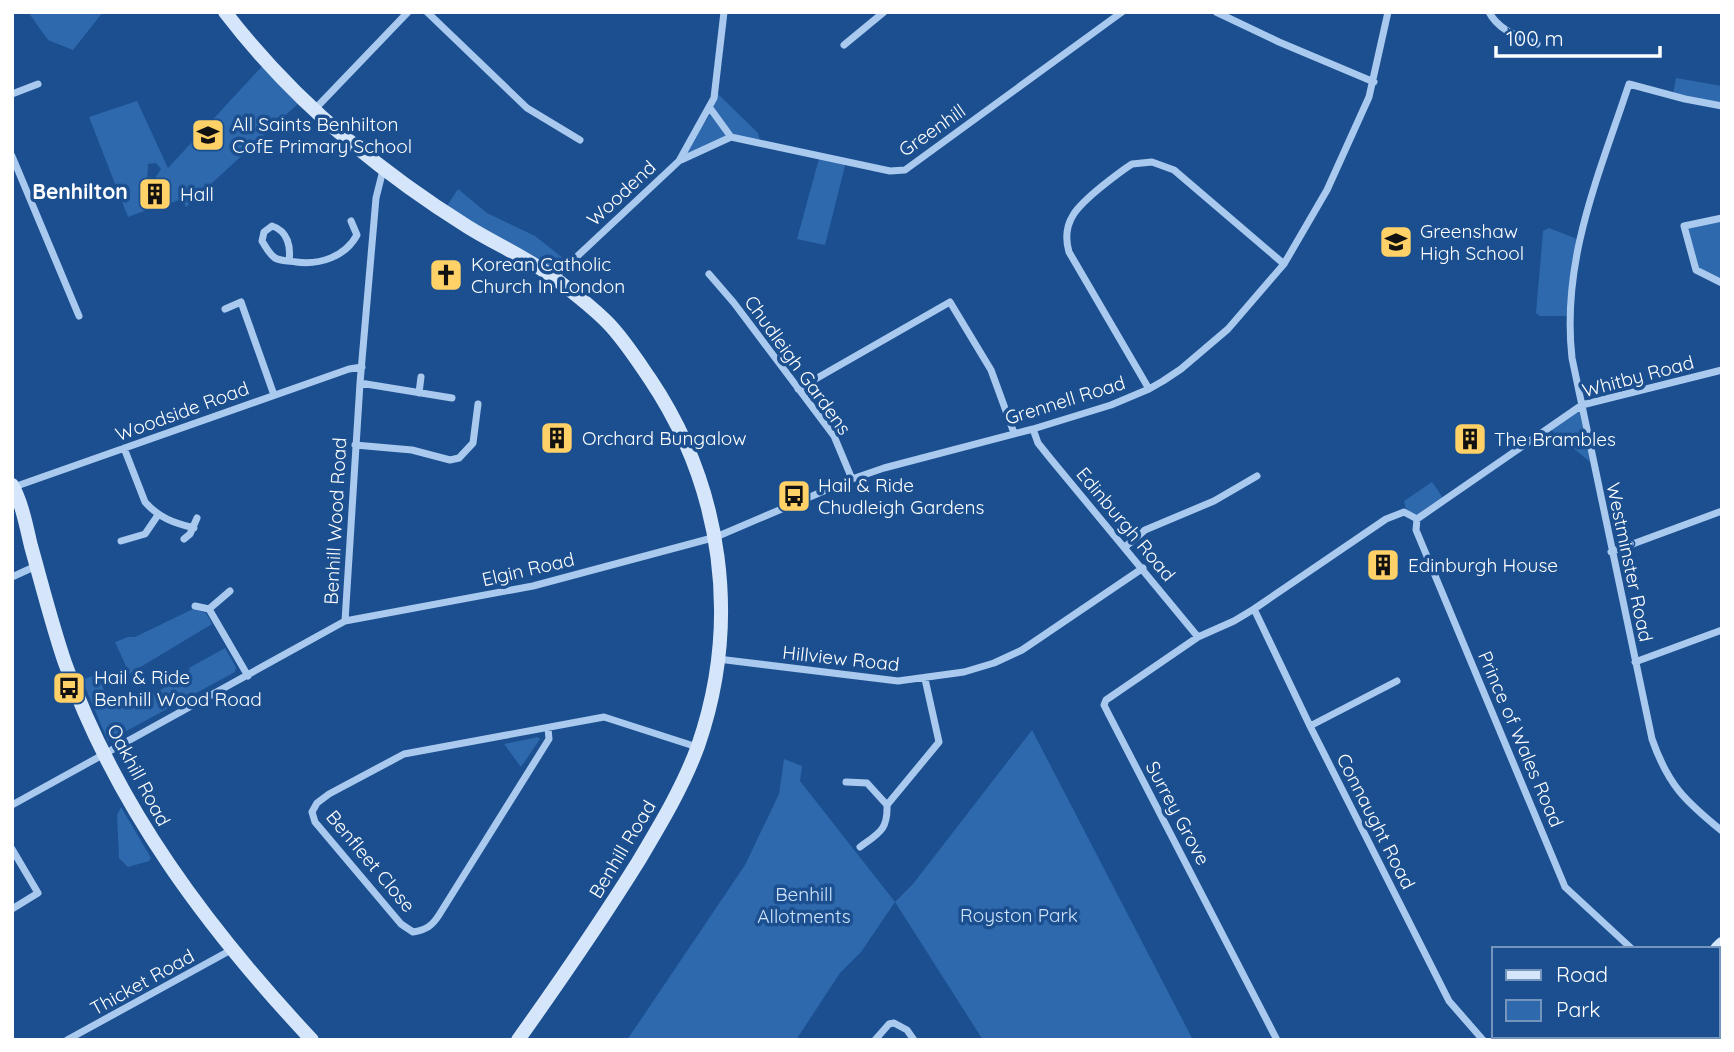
<svg xmlns="http://www.w3.org/2000/svg" width="1734" height="1052" viewBox="0 0 1734 1052" font-family="Quicksand,sans-serif">
	<style>
		.green { fill: #2e69ad }
		.lines { fill: none; stroke-linecap: round; stroke-linejoin: round }
		.street { stroke: #a9c9ee; stroke-width: 7 }
		.secondary { stroke: #d6e6fa; stroke-width: 14 }
		.labels { text-anchor: middle; dominant-baseline: central; stroke-width: 7; stroke-linejoin: round; paint-order: stroke }
		.poi-label { font-size: 19px; fill: #fff; stroke: #1b4f8f; text-anchor: start }
		.street-label { font-size: 19px; fill: #fff; stroke: #1b4f8f }
		.park-label { font-size: 19px; fill: #cfe3fa; stroke: #1b4f8f }
		.neighbourhood-label { font-size: 21px; font-weight: bold; fill: #fff; stroke: #1b4f8f }
	</style>
	<rect width="100%" height="100%" fill="#1b4f8f"/>
	<path class="green" d="M28 12H103L73 50 48 40Z
		M265 63 301 101 186 207 182 199 159 207 168 198 163 184 158 185 154 180 161 169 156 163 148 164 147 182 142 192 145 200 144 211 128 217 89 117 137 101 168 168Z
		M1676 78 1722 86V104L1673 94Z
		M717 93 758 133 760 141 732 135 684 155 709 116Z
		M820 155 846 162 825 245 797 239Z
		M458 189 487 213 535 236 568 262 554 275 445 209Z
		M1722 218V283L1696 270 1684 226Z
		M1549 228 1577 239 1572 265 1568 316H1540L1536 313 1543 231Z
		M1579 409 1590 462 1550 429Z
		M1432 482 1443 498 1416 516 1406 509 1404 501Z
		M193 609 206 613 212 624 124 677 120 669 126 666 115 642 128 637H135Z
		M225 648 236 667 235 672 108 741 82 680 97 674 109 701 126 692 133 704 164 688V685L190 670 189 668Z
		M1032 730 1193 1040H983L895 902 861 952 840 973 796 1040H627L745 865 779 794 784 759 802 766 800 781 895 902 913 884Z
		M538 737 540 739 521 767 504 744Z
		M121 807 151 858 149 861 128 867 119 858 117 815Z"/>
	<g class="lines">
		<path class="street" d="M427 12 527 108 580 140
			M1216 12 1279 42 1374 82
			M1489 12C1499 31 1518 36 1537 44
			M844 45 884 12
			M12 94 38 84
			M1722 106 1685 99 1629 84C1599 175 1561 260 1572 358L1652 739C1668 785 1685 801 1722 831
			M710 108 731 137
			M315 109 408 12
			M731 137 890 171 905 170 1122 12
			M12 156 79 316
			M681 160 731 137
			M1722 218 1684 226 1696 270 1722 283
			M289 261C291 247 288 231 272 226L264 232 262 241C266 247 269 254 275 258 281 261 289 261 296 262 320 265 345 257 357 235L351 221
			M709 274 734 303 834 436 852 479
			M554 278 679 161 714 98 724 12
			M225 309 241 302 274 395
			M360 383 452 398
			M798 389 950 302 991 370 1014 433
			M1149 389 1069 252C1060 221 1079 205 1101 187 1111 179 1121 171 1132 164L1152 162 1174 170 1284 264
			M419 393 421 377
			M1033 429 1038 443 1050 458 1198 637
			M355 445 412 450 450 460 459 458 473 443 478 404
			M124 448 145 502C159 518 174 523 194 528
			M14 487 349 369 362 367
			M1417 519 1416 530 1565 887 1632 949
			M184 539 190 534 197 518
			M121 541 145 534 158 515
			M1125 547 1145 530 1214 501 1257 476
			M1611 552 1722 511
			M12 577 36 566
			M195 606 209 609 248 676
			M209 609 230 591
			M1254 609 1310 726 1449 1001 1483 1040
			M345 621 360 383 376 198 383 170
			M718 659 898 681 964 672 994 663 1022 650 1143 568
			M1635 662 1722 630
			M1310 726 1397 681
			M548 728 549 739 439 915C432 926 426 930 413 932L401 924 315 822 312 812 317 803 329 794 404 754 604 717 697 747
			M846 782 867 783 887 805
			M12 805 345 621 533 586 716 537 852 479 884 468 1033 429 1111 405 1149 389 1163 381 1181 369 1228 329 1284 264 1327 190 1369 97 1388 12
			M860 847C879 833 888 830 887 805L939 742 925 679
			M12 849 38 893 12 909
			M1689 1036 1694 1040
			M67 1040 231 950
			M875 1040 889 1024 894 1023 907 1030 914 1040
			M1277 1040 1108 713 1104 705 1106 700 1198 637 1234 621 1254 609 1386 519 1404 512 1417 519 1582 405 1722 370"/>
		<path class="secondary" d="M225 12C291 98 377 170 468 227 497 245 530 259 557 280 574 293 592 307 607 322 623 338 637 360 650 379 723 488 741 622 698 746 683 787 660 825 638 862 600 923 560 981 518 1040
			M12 485C22 503 26 525 31 546 42 585 52 625 65 663 117 808 208 929 312 1040
			M1717 949 1722 944
			M1646 1040 1648 1036"/>
	</g>
	<defs>
		<symbol id="school-square" viewBox="-11 -11 22 22"><rect x="-9" y="-9" width="18" height="18" rx="4" fill="#ffd166" stroke="#1b4f8f"/><path d="M0-5L7-2L0 1L-7-2ZM-4 1L0 2.5L4 1V4Q0 6-4 4Z" fill="#111"/></symbol>
		<symbol id="building-square" viewBox="-11 -11 22 22"><rect x="-9" y="-9" width="18" height="18" rx="4" fill="#ffd166" stroke="#1b4f8f"/><path d="M-4-6H4V6H1V3H-1V6H-4ZM-2.5-4.3h1.7v1.8h-1.7ZM.8-4.3h1.7v1.8H.8ZM-2.5-1h1.7V.8h-1.7ZM.8-1h1.7V.8H.8Z" fill="#111"/></symbol>
		<symbol id="church-square" viewBox="-11 -11 22 22"><rect x="-9" y="-9" width="18" height="18" rx="4" fill="#ffd166" stroke="#1b4f8f"/><path d="M-1.2-6h2.4v3.5h3.3v2.4h-3.3V6h-2.4V-.1h-3.3v-2.4h3.3Z" fill="#111"/></symbol>
		<symbol id="bus-square" viewBox="-11 -11 22 22"><rect x="-9" y="-9" width="18" height="18" rx="4" fill="#ffd166" stroke="#1b4f8f"/><path d="M-5-6H5V4H4V6H2V4H-2V6H-4V4H-5ZM-3.5-4V0h7V-4ZM-3.5 1.2v1.5H-2V1.2ZM2 1.2v1.5H3.5V1.2Z" fill="#111"/></symbol>
	</defs>
	<g fill-rule="evenodd">
		<use href="#school-square" x="189" y="116" width="38" height="38"/>
		<use href="#building-square" x="136" y="175" width="38" height="38"/>
		<use href="#school-square" x="1377" y="223" width="38" height="38"/>
		<use href="#church-square" x="427" y="256" width="38" height="38"/>
		<use href="#building-square" x="538" y="419" width="38" height="38"/>
		<use href="#building-square" x="1451" y="420" width="38" height="38"/>
		<use href="#bus-square" x="775" y="477" width="38" height="38"/>
		<use href="#building-square" x="1364" y="546" width="38" height="38"/>
		<use href="#bus-square" x="50" y="669" width="38" height="38"/>
	</g>
	<g class="labels">
		<g class="poi-label">
			<text x="232" y="124">All Saints Benhilton<tspan x="232" dy="22">CofE Primary School</tspan></text>
			<text x="180" y="194">Hall</text>
			<text x="1420" y="231">Greenshaw<tspan x="1420" dy="22">High School</tspan></text>
			<text x="471" y="264">Korean Catholic<tspan x="471" dy="22">Church In London</tspan></text>
			<text x="582" y="438">Orchard Bungalow</text>
			<text x="1494" y="439">The Brambles</text>
			<text x="818" y="485">Hail &amp; Ride<tspan x="818" dy="22">Chudleigh Gardens</tspan></text>
			<text x="1408" y="565">Edinburgh House</text>
			<text x="94" y="677">Hail &amp; Ride<tspan x="94" dy="22">Benhill Wood Road</tspan></text>
		</g>
		<g class="street-label">
			<text transform="translate(932 130) rotate(-35)">Greenhill</text>
			<text transform="translate(621 193) rotate(-43)">Woodend</text>
			<text transform="translate(798 365) rotate(54)">Chudleigh Gardens</text>
			<text transform="translate(1638 376) rotate(-15)">Whitby Road</text>
			<text transform="translate(1065 400) rotate(-17)">Grennell Road</text>
			<text transform="translate(182 411) rotate(-20)">Woodside Road</text>
			<text transform="translate(335 521) rotate(-87)">Benhill Wood Road</text>
			<text transform="translate(1126 524) rotate(50)">Edinburgh Road</text>
			<text transform="translate(1630 562) rotate(78)">Westminster Road</text>
			<text transform="translate(528 569) rotate(-13)">Elgin Road</text>
			<text transform="translate(841 658) rotate(6)">Hillview Road</text>
			<text transform="translate(1521 739) rotate(67)">Prince of Wales Road</text>
			<text transform="translate(139 775) rotate(62)">Oakhill Road</text>
			<text transform="translate(1178 813) rotate(62)">Surrey Grove</text>
			<text transform="translate(1376 821) rotate(63)">Connaught Road</text>
			<text transform="translate(622 849) rotate(-59)">Benhill Road</text>
			<text transform="translate(371 861) rotate(50)">Benfleet Close</text>
			<text transform="translate(142 982) rotate(-29)">Thicket Road</text>
		</g>
		<g class="park-label">
			<text x="804" y="894">Benhill<tspan x="804" dy="22">Allotments</tspan></text>
			<text x="1019" y="915">Royston Park</text>
		</g>
		<g class="neighbourhood-label">
			<text x="80" y="191">Benhilton</text>
		</g>
	</g>
	<rect width="1734" height="1052" fill="none" stroke="#ffffff" stroke-width="28"/>
	<rect x="1492" y="947" width="228" height="91" fill="#1b4f8f" stroke="#7695bc" stroke-width="2"/>
	<rect x="1506" y="970" width="35" height="10" fill="#d6e6fa" stroke="#7695bc" stroke-width="2"/>
	<text x="1556" y="982" font-size="21" fill="#ffffff">Road</text>
	<rect x="1506" y="1000" width="35" height="21" fill="#2e69ad" stroke="#7695bc" stroke-width="2"/>
	<text x="1556" y="1017" font-size="21" fill="#ffffff">Park</text>
	<path d="M1496 46v10h164v-10" fill="none" stroke="#ffffff" stroke-width="3.5"/>
	<text x="1506" y="46" font-size="21" fill="#ffffff" stroke="#1b4f8f" stroke-width="5" paint-order="stroke">100 m</text>
</svg>
